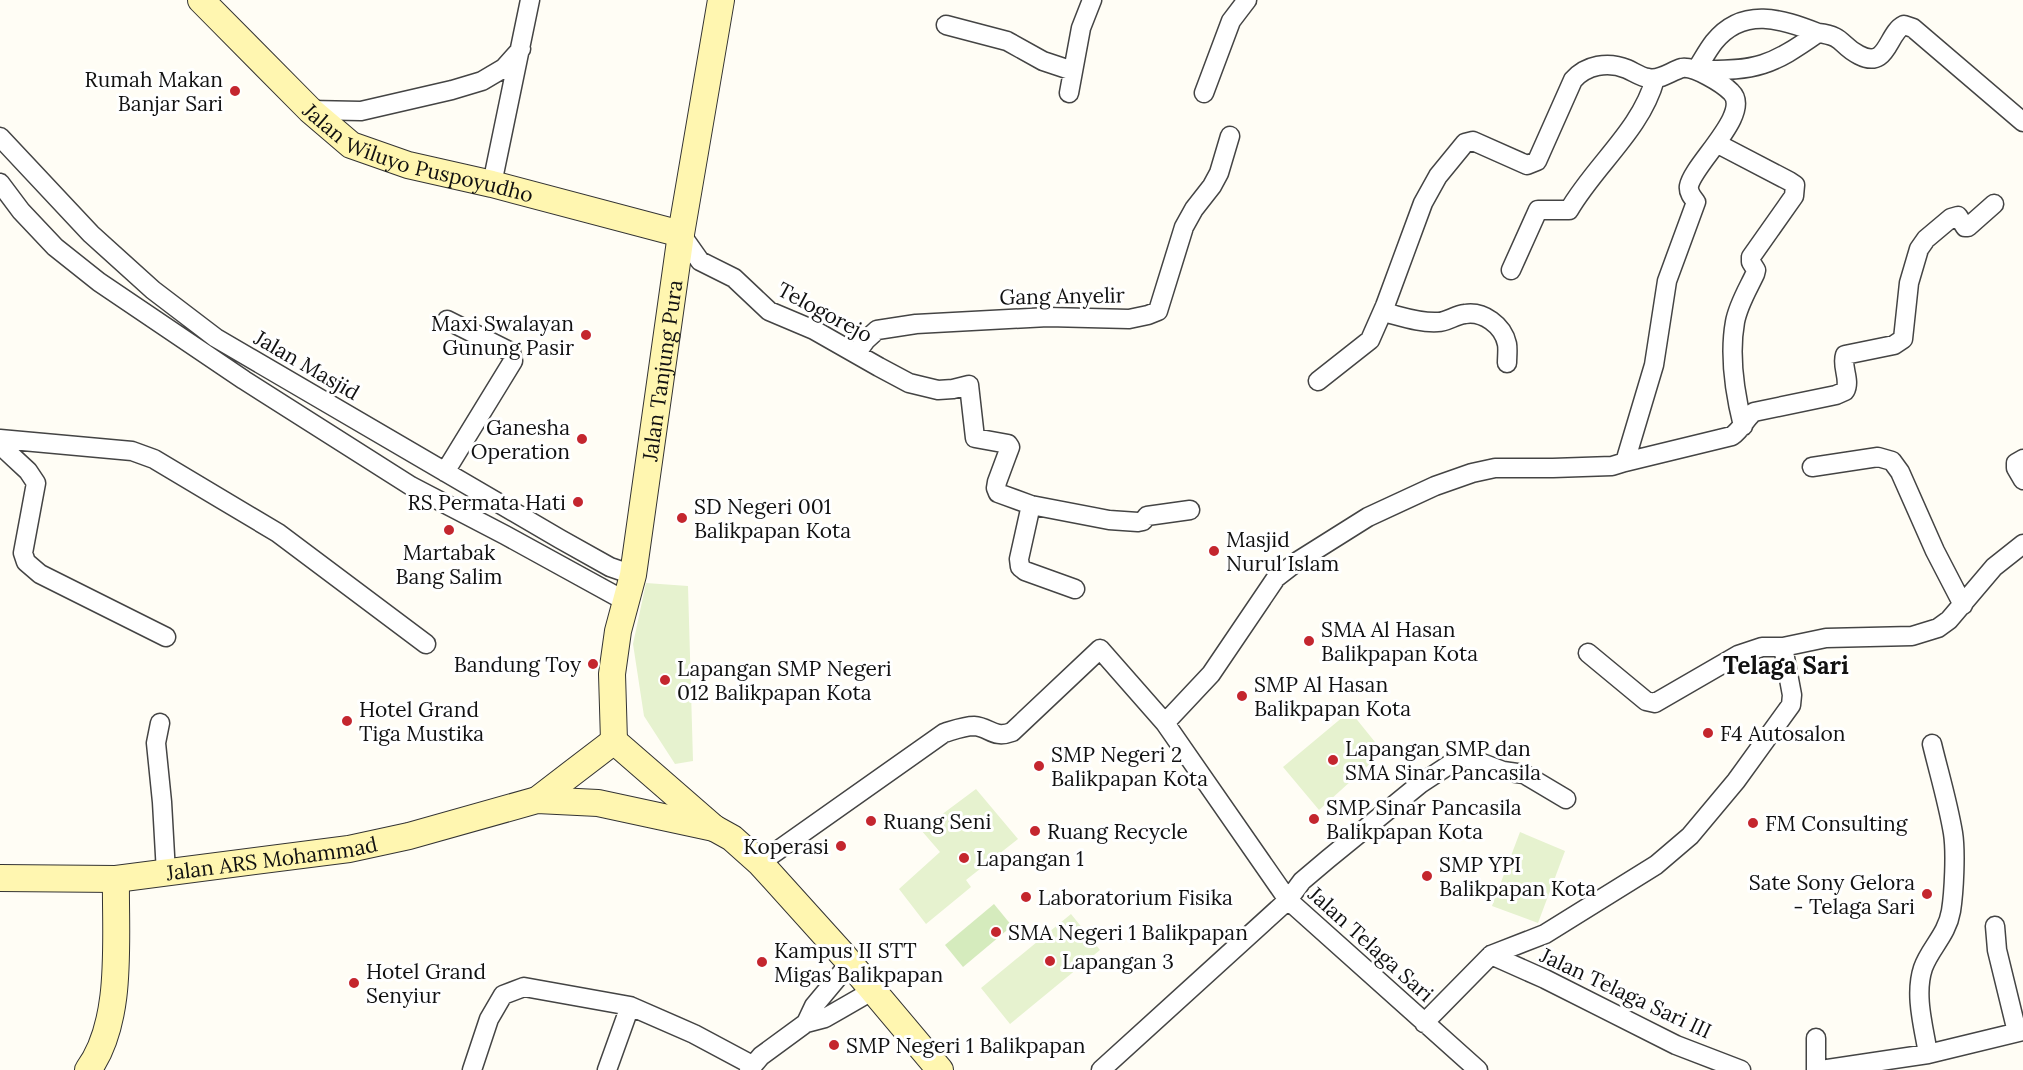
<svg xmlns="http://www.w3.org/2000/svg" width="2023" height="1070" viewBox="0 0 2023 1070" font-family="Lora,serif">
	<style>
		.green { fill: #d5ebbd }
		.pitch { fill: #e6f2cf }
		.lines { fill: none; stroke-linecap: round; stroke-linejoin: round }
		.street-casing { stroke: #444; stroke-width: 21 }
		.secondary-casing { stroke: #333; stroke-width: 28 }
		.street { stroke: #fff; stroke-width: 18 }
		.secondary { stroke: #fff6b0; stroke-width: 26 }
		.poi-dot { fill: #c4262e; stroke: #fff; stroke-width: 2 }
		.labels { text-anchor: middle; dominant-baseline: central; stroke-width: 6; stroke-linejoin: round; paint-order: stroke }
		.poi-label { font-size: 21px; fill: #111; stroke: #fff; text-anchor: start }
		.street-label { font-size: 21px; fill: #111; stroke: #fff }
		.quarter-label { font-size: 24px; font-weight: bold; fill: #111; stroke: #fff }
	</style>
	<rect width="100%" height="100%" fill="#fffdf5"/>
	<path class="green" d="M994 904 1012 926 963 967 945 945Z"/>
	<path class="pitch" d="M646 583 688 586 693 761 675 764 644 716 633 644Z
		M1350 711 1383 752 1319 810 1283 767Z
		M976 789 1018 839 966 880 971 887 926 924 899 889 940 852 921 830Z
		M1520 832 1565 851 1538 923 1492 906Z
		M1071 914 1100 950 1010 1024 981 988Z"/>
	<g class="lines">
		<defs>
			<path id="street" d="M946 25 1007 41 1043 61 1073 71
				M1696 70C1702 61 1707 51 1714 42 1743 6 1782 19 1818 33
				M1699 70C1757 71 1771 66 1818 33 1845 36 1839 45 1859 55 1888 70 1887 33 1904 25L1913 28 2023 122
				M1069 93 1081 28 1092 0
				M1204 93 1231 21 1247 0
				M310 110 361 111 452 90 482 81 504 68 521 49
				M0 137 91 234 153 290 216 338 560 539 610 567 633 575
				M1718 144 1789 181 1795 185 1794 196 1751 257V262L1756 270 1755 274C1748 289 1738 305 1735 322 1729 355 1735 394 1743 426
				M0 183 21 211 55 247 99 282 244 380 411 486 505 535 627 602
				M492 184 530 0
				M681 234 700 261 734 278 769 311 814 330 879 367 909 383 938 390 953 389 969 385 975 438 1008 444 1010 447 997 482 996 488 998 493 1031 505 1109 520 1138 522 1143 521 1147 516 1190 510
				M1511 270 1538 210H1569C1595 165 1641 130 1655 79
				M1385 306 1387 311 1391 314C1406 318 1422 323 1438 322 1447 322 1455 315 1465 314 1483 311 1503 325 1507 344 1508 349 1507 357 1507 363
				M856 354 866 340 877 330 916 324 1048 317 1129 319 1148 315 1158 311 1184 227 1194 209 1212 186 1219 173 1230 136
				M0 439 132 451 154 459 278 533 426 644
				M0 445 28 471 36 483 23 553 26 562 40 574 166 637
				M1625 462 1732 436C1742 429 1745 419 1754 412L1836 395 1845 391C1851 380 1841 367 1845 355L1894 345 1903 339 1909 283 1919 249 1926 239 1951 218 1958 216 1965 227H1968L1994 204
				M1812 467 1878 457 1892 461 1900 472 1935 551 1963 605
				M445 472 513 361 511 352 447 320
				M2023 480 2016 468V463L2023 459
				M1031 505 1019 559 1020 567 1025 571 1075 589
				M1588 653 1646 701 1655 703 1738 655 1762 647H1783L1826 638 1912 636 1938 628 1949 620 1994 567 2023 544
				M160 723 156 743 162 802 166 873
				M1165 723 1211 674 1276 578 1298 561 1368 517 1435 486 1472 473 1495 468H1553L1612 466 1625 462 1654 365 1667 281 1696 202C1692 197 1688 192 1689 186 1693 164 1753 113 1731 92 1722 83 1694 66 1682 68 1671 71 1660 81 1648 78 1641 77 1634 72 1627 69 1608 61 1586 65 1573 80L1537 161 1527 165 1473 141 1465 143 1438 176 1423 203 1385 306 1370 340 1318 381
				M760 863 944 733C954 730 964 726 974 726 990 727 993 739 1012 732L1100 649 1165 723 1288 900 1302 881 1328 859 1420 784 1458 759 1466 757 1503 771 1524 774 1566 799
				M1995 926 1997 950 2017 1032
				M1491 955 1545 934 1656 865 1690 836 1736 781 1791 705 1792 695 1783 647
				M844 970 814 1006 806 1023 825 1018 865 995
				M1424 1023 1491 955 1545 979 1676 1045 1741 1070
				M1928 1054C1924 1028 1914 995 1923 968 1930 948 1947 935 1951 911 1954 892 1956 852 1953 833 1948 803 1939 773 1932 744
				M472 1070 489 1019 503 995 524 987 630 1006 694 1034 752 1065
				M607 1070 630 1006
				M749 1070 761 1056 806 1023
				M1101 1070 1288 900 1478 1070
				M1816 1070V1038
				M1821 1070 1928 1054 2023 1031"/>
			<g id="secondary">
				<path id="s1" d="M201 0 310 110 351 145 408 165 492 184 681 234"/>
				<path id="s2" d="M614 741 612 674 618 631 633 575 681 234 721 0"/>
				<path d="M614 741 714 828 732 838 760 863 844 956 940 1070"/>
				<path d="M537 800 614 741"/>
				<path id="s3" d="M0 878 116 879 349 849 409 836 537 800 598 803 714 828"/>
				<path d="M88 1070C124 1021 115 938 116 879"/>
			</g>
		</defs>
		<use href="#street" class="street-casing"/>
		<use href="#secondary" class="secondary-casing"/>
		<use href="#street" class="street"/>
		<use href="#secondary" class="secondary"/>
	</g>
	<g class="poi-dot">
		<circle cx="235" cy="91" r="6"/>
		<circle cx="586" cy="335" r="6"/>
		<circle cx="582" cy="439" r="6"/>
		<circle cx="578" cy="502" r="6"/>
		<circle cx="682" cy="518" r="6"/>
		<circle cx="449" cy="530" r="6"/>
		<circle cx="1214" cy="551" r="6"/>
		<circle cx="1309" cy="641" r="6"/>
		<circle cx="593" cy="664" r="6"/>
		<circle cx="665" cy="680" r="6"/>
		<circle cx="1242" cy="696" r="6"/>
		<circle cx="347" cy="721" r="6"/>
		<circle cx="1708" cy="733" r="6"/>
		<circle cx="1333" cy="760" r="6"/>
		<circle cx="1039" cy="766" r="6"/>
		<circle cx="1314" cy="819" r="6"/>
		<circle cx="871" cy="821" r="6"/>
		<circle cx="1753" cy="823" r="6"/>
		<circle cx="1035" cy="831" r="6"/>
		<circle cx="841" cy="846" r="6"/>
		<circle cx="964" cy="858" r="6"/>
		<circle cx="1427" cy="876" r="6"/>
		<circle cx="1927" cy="894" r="6"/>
		<circle cx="1026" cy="897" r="6"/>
		<circle cx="996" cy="932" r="6"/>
		<circle cx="1050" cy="961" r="6"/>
		<circle cx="762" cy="962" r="6"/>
		<circle cx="354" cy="983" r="6"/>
		<circle cx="834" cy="1045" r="6"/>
	</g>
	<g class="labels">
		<g class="poi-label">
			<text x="223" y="79" text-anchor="end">Rumah Makan<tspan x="223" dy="24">Banjar Sari</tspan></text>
			<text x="574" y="323" text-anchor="end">Maxi Swalayan<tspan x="574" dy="24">Gunung Pasir</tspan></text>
			<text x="570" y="427" text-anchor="end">Ganesha<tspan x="570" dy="24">Operation</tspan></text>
			<text x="566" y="502" text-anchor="end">RS Permata Hati</text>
			<text x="694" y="506">SD Negeri 001<tspan x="694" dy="24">Balikpapan Kota</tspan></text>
			<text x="1226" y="539">Masjid<tspan x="1226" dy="24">Nurul Islam</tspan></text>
			<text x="449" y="552" text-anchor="middle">Martabak<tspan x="449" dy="24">Bang Salim</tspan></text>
			<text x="1321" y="629">SMA Al Hasan<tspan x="1321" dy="24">Balikpapan Kota</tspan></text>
			<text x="581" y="664" text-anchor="end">Bandung Toy</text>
			<text x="677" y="668">Lapangan SMP Negeri<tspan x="677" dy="24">012 Balikpapan Kota</tspan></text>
			<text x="1254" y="684">SMP Al Hasan<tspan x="1254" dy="24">Balikpapan Kota</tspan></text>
			<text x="359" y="709">Hotel Grand<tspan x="359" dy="24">Tiga Mustika</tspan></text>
			<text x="1720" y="733">F4 Autosalon</text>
			<text x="1345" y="748">Lapangan SMP dan<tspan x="1345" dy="24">SMA Sinar Pancasila</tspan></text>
			<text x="1051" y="754">SMP Negeri 2<tspan x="1051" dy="24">Balikpapan Kota</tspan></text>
			<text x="1326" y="807">SMP Sinar Pancasila<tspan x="1326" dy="24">Balikpapan Kota</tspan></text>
			<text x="883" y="821">Ruang Seni</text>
			<text x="1765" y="823">FM Consulting</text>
			<text x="1047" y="831">Ruang Recycle</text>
			<text x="829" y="846" text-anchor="end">Koperasi</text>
			<text x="976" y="858">Lapangan 1</text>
			<text x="1439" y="864">SMP YPI<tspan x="1439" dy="24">Balikpapan Kota</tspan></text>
			<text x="1915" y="882" text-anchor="end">Sate Sony Gelora<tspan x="1915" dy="24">- Telaga Sari</tspan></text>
			<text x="1038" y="897">Laboratorium Fisika</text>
			<text x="1008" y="932">SMA Negeri 1 Balikpapan</text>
			<text x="774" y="950">Kampus II STT<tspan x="774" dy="24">Migas Balikpapan</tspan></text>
			<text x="1062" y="961">Lapangan 3</text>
			<text x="366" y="971">Hotel Grand<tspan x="366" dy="24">Senyiur</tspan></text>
			<text x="846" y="1045">SMP Negeri 1 Balikpapan</text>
		</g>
		<g class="street-label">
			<text stroke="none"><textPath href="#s1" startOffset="274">Jalan Wiluyo Puspoyudho</textPath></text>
			<text transform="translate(1062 296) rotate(-1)">Gang Anyelir</text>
			<text transform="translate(825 312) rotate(28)">Telogorejo</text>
			<text transform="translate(307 365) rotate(30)">Jalan Masjid</text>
			<text stroke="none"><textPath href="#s2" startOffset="375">Jalan Tanjung Pura</textPath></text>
			<text stroke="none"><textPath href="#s3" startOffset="273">Jalan ARS Mohammad</textPath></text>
			<text transform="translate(1371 944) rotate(42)">Jalan Telaga Sari</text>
			<text transform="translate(1626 993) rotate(25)">Jalan Telaga Sari III</text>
		</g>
		<g class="quarter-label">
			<text x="1786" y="665">Telaga Sari</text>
		</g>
	</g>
</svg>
